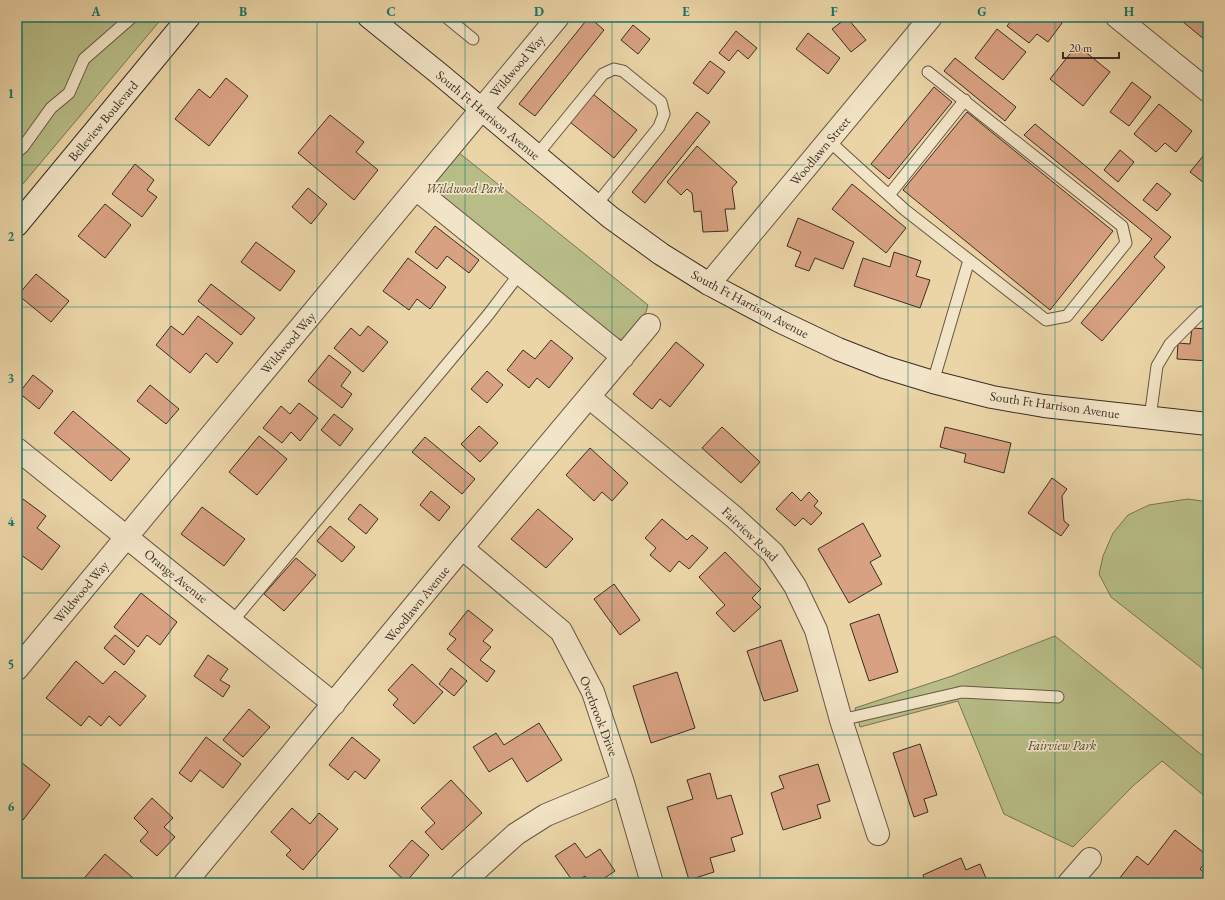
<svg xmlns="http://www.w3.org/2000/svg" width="1225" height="900" viewBox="0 0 1225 900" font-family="'EB Garamond',serif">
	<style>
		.green { fill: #b8bd87; stroke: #7a7456 }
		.building { fill: #d8a282; stroke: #3b2c26 }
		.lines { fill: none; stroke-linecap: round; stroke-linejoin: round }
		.lane-casing { stroke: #675646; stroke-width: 13 }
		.street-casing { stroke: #675646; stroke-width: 24 }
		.secondary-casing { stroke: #3b2c26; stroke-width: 24 }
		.lane { stroke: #f2e4c6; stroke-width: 11 }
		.street { stroke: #f2e4c6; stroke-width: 22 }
		.secondary { stroke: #f2e4c6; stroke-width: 22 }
		.grid { fill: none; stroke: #0f766e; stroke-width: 1; stroke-opacity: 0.55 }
		.labels { text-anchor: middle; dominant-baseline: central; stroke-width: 3.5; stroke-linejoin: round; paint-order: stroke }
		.street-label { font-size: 13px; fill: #3b2c26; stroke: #f2e4c6 }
		.park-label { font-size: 13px; font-style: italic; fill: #544939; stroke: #f2e4c6 }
		.neatline { fill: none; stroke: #0f766e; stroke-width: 1.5 }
		.grid-label { font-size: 13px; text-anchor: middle; font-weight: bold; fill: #0f766e }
	</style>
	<rect width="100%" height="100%" fill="#ebd5a7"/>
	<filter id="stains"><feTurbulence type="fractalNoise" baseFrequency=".005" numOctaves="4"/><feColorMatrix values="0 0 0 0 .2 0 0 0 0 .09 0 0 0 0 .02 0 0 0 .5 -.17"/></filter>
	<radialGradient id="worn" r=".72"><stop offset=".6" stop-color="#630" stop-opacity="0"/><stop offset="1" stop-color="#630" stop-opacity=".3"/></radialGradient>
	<path class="green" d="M17 17H163L17 191Z
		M458 152 648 305 646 312 623 340 616 338 438 198 434 189 435 180Z
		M1188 499 1208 502V673L1111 597 1099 574 1103 556 1113 533 1128 515 1149 505Z
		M1055 636 1208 760V799L1162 761 1133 786 1073 847 1004 814 958 701 860 727 855 708 952 676Z"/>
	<path class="building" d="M589 17 604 30 535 116 519 104Z
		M1014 17H1055L1062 23 1048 42 1037 34 1029 43 1007 26Z
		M1177 17H1208V33L1204 39Z
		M847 18 866 40 851 52 832 29Z
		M633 25 650 39 638 54 621 40Z
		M997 29 1026 52 1003 80 975 58Z
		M736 31 757 48 748 59 738 50 729 61 719 53Z
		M808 33 840 58 828 74 796 49Z
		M1077 45 1110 72 1083 106 1050 79Z
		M955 58 1016 107 1005 121 944 71Z
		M710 61 725 72 708 94 693 83Z
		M226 78 248 96 209 146 175 119 199 89 210 98Z
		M1132 82 1151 97 1129 126 1110 112Z
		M934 87 952 102 889 179 871 164Z
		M593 94 637 130 614 158 570 122Z
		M1159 104 1192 131 1176 152 1165 143 1156 152 1134 134Z
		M697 112 710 122 645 203 632 192Z
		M967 112 1113 231 1050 310 903 190Z
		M330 115 364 142 356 152 378 170 354 200 298 153Z
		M1035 124 1171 237 1154 257 1165 267 1102 341 1081 323 1152 239 1024 135Z
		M697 146 737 182 732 188 735 209H725L728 231 703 232 701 211 694 212 692 193 687 189 681 195 667 182Z
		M1120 150 1134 162 1118 182 1104 170Z
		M1208 150V186L1190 172Z
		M135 164 154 180 147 190 157 197 142 217 112 194Z
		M1157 183 1171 194 1157 211 1143 200Z
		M852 184 906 228 886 253 832 209Z
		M308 188 327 204 311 224 292 207Z
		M105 204 131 225 105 258 78 236Z
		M798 218 854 242 843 269 815 258 809 271 795 266 801 252 787 246Z
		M435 226 479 260 469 273 447 256 437 269 415 252Z
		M256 242 295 271 280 291 241 262Z
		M894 252 921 261 916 276 930 280 920 308 854 286 863 258 890 267Z
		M408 258 446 287 430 309 417 299 409 310 383 291Z
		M36 274 69 301 51 322 18 295Z
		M211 284 255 318 241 335 198 301Z
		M198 316 233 343 217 363 206 353 190 373 156 345 171 326 183 335Z
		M368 326 388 342 363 372 334 348 351 328 360 336Z
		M1192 328 1208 329V361L1177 359 1178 343 1190 344Z
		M551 340 573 358 549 388 537 378 529 388 507 370 523 350 535 359Z
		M676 342 704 365 670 407 660 399 652 409 633 394Z
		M329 355 351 372 341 386 352 394 342 408 308 381Z
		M487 371 503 385 487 403 471 389Z
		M33 375 53 391 39 409 19 393Z
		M150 385 179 409 166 424 137 401Z
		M299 403 318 418 300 441 291 432 282 443 263 428 281 406 290 414Z
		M73 411 130 459 111 481 54 433Z
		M334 414 353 429 340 446 321 430Z
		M479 426 498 443 480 462 461 444Z
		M722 427 760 462 741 483 702 448Z
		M945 427 1011 443 1004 473 964 462 966 454 940 447Z
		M259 436 287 459 257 495 229 472Z
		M425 437 475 479 462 494 412 452Z
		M590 448 628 483 612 501 602 492 594 501 566 475Z
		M1052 478 1067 489 1062 496 1064 521 1069 525 1061 536 1028 513Z
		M431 491 450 507 439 521 420 505Z
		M792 492 801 501 809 492 818 501 814 506 822 513 811 525 803 518 795 526 776 509Z
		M23 499 46 516 37 528 60 546 42 570 17 552V507Z
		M360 504 378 519 366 534 348 519Z
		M202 507 245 539 224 566 181 534Z
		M538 509 573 539 546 568 511 539Z
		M662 519 687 540 692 535 708 548 689 569 679 561 670 572 650 555 656 548 645 538Z
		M863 523 881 556 870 562 882 584 849 603 818 549Z
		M330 526 355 547 342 562 317 541Z
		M725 552 761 589 752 598 761 607 734 632 716 613 725 605 699 577Z
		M296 558 316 575 284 611 264 594Z
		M614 584 640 620 620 635 594 599Z
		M141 593 177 622 160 645 147 635 138 647 114 627Z
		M468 610 493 630 483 641 491 647 480 660 495 671 487 682 447 649 456 639 449 634Z
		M879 614 898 672 869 681 850 624Z
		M115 635 135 651 124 665 104 648Z
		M781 640 798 691 764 701 747 651Z
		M208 655 228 669 220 680 230 686 223 697 194 676Z
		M76 661 103 684 115 671 146 696 120 726 109 716 101 726 89 716 81 726 46 698Z
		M412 664 443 692 414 724 393 705 398 699 388 690Z
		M451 668 467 681 454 696 439 684Z
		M677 672 695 728 651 743 633 686Z
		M249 709 270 727 243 757 223 740Z
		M539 723 562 760 527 782 512 758 489 772 473 747 496 733 504 745Z
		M206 737 241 764 223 788 200 770 191 782 179 773Z
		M352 737 380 760 365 779 355 771 348 780 329 765Z
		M920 744 937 795 924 799 928 812 914 817 893 753Z
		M17 759 50 785 23 820 17 815Z
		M818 764 830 801 817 805 821 818 783 830 771 793 784 788 779 776Z
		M710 773 717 799 731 795 743 834 731 838 735 851 710 858 714 872 689 880 667 807 693 799 687 780Z
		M451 780 482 813 442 850 425 832 435 823 421 808Z
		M152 798 173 818 164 827 175 837 157 856 140 841 148 832 134 818Z
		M292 808 310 824 319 813 338 829 303 870 286 855 291 850 271 832Z
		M1175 830 1208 856V859L1200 869 1208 875V883H1125L1119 879 1137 856 1148 865Z
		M412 840 429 855 406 882 389 866Z
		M575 843 586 858 600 849 615 871 597 883H590L585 876 574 883 555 856Z
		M105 854 139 883H80Z
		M961 858 966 870 980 864 988 883H926L923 875Z"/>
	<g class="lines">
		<defs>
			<path id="lane" d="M446 17 473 39
				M829 141 905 210 1046 320 1067 316 1126 243 1122 226 928 72
				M17 152 23 147 51 108 69 93 84 59 132 17
				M536 156 603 74 614 69 623 71 661 102 664 114 659 127 596 205
				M889 195 965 100
				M933 382 969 260
				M1150 418 1157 366 1170 344 1202 312
				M232 622 488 315 520 273
				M841 720 962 692 1058 697"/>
			<path id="street" d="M1117 17 1208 91
				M416 189 623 357
				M709 284 931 17
				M589 397 734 517 773 553 795 586 816 630 841 720 878 834
				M17 449 334 704
				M462 548 561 631 593 692 623 783 652 883
				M17 669 558 17
				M185 883 462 548 649 325
				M462 883 516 834 546 815 623 783
				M1069 883 1090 859"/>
			<path id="secondary" d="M369 17 442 76 610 217 661 254 709 284 779 321 838 349 884 367 933 382 992 397 1044 406 1208 424
				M17 225 189 17"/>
		</defs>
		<use href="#lane" class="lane-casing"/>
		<use href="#street" class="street-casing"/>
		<use href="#secondary" class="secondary-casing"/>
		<use href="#lane" class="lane"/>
		<use href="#street" class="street"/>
		<use href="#secondary" class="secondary"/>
	</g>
	<path class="grid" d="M170 17V883M317 17V883M465 17V883M612 17V883M760 17V883M908 17V883M1055 17V883M17 165H1208M17 307H1208M17 450H1208M17 593H1208M17 735H1208"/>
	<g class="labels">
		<g class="street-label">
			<text transform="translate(517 66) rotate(-50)">Wildwood Way</text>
			<text transform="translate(488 115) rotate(40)">South Ft Harrison Avenue</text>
			<text transform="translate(103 121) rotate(-50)">Belleview Boulevard</text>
			<text transform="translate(820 151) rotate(-50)">Woodlawn Street</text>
			<text transform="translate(750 304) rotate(28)">South Ft Harrison Avenue</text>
			<text transform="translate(288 343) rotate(-50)">Wildwood Way</text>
			<text transform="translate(1055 405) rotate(8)">South Ft Harrison Avenue</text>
			<text transform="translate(750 534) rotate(44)">Fairview Road</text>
			<text transform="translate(176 576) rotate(39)">Orange Avenue</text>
			<text transform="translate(81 592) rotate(-50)">Wildwood Way</text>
			<text transform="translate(417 604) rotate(-51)">Woodlawn Avenue</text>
			<text transform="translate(599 716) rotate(69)">Overbrook Drive</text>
		</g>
		<g class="park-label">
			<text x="465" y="188">Wildwood Park</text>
			<text x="1062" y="745">Fairview Park</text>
		</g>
	</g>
	<rect width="1225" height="900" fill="none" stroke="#ebd5a7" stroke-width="44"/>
	<path d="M1063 52v6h56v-6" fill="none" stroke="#3b2c26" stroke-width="2"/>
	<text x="1069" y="52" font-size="12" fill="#3b2c26" stroke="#f2e4c6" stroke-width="3" paint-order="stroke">20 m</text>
	<rect x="22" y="22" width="1181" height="856" class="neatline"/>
	<g class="grid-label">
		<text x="96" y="16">A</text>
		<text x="243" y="16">B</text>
		<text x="391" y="16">C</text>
		<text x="539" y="16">D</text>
		<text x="686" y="16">E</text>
		<text x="834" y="16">F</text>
		<text x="982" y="16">G</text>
		<text x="1129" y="16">H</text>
		<text x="11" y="98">1</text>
		<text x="11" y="241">2</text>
		<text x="11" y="383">3</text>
		<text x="11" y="526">4</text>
		<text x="11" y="669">5</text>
		<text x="11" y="811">6</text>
	</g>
	<rect width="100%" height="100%" filter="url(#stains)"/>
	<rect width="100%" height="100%" fill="url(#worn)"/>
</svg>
